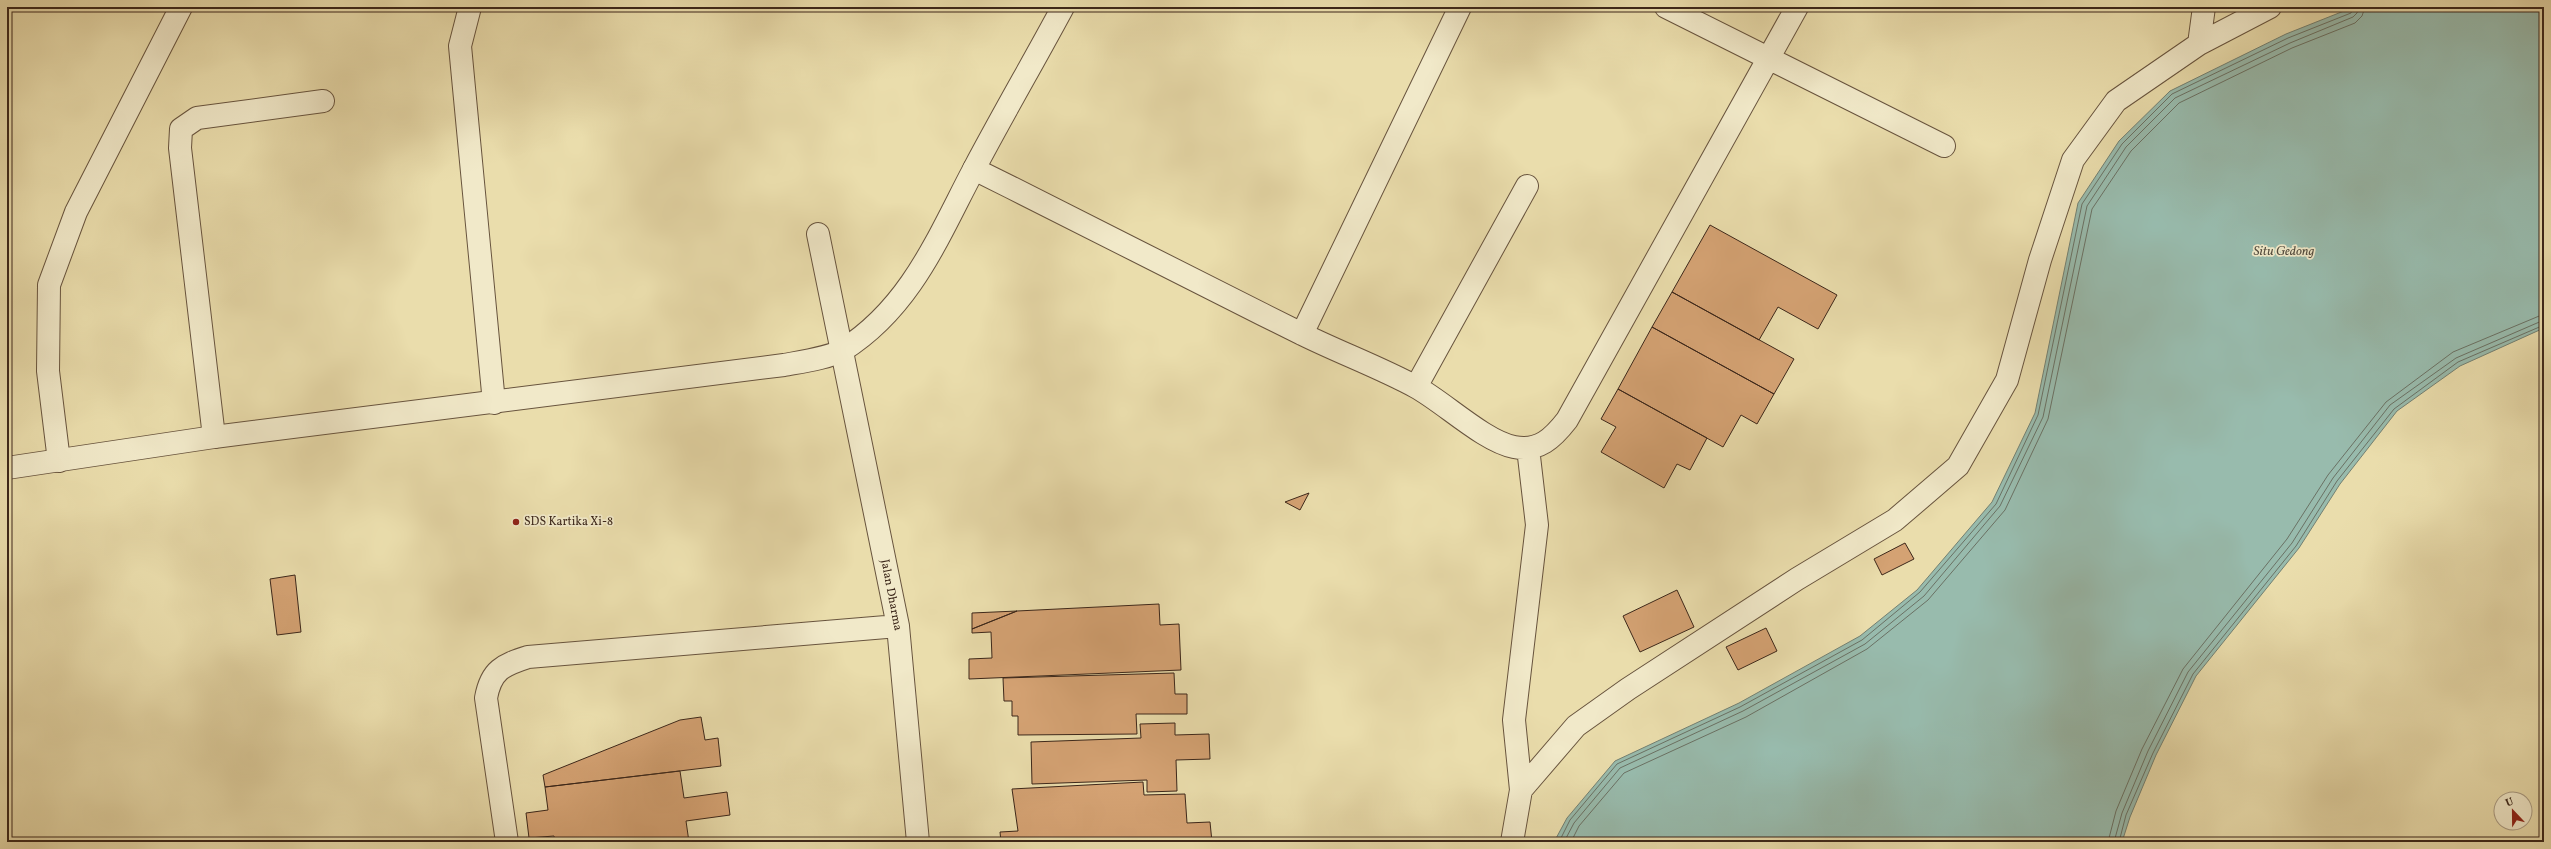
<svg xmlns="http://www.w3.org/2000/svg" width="2551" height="849" viewBox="0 0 2551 849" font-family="Vollkorn,serif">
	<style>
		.water { fill: #98bbad; stroke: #738072 }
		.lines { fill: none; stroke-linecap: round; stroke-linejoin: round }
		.shore { stroke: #6a7164; stroke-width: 1 }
		.building { fill: #d4a273; stroke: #3c271a }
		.minor-casing { stroke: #68543e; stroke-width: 24 }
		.tertiary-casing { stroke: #68543e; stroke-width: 24 }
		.minor { stroke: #f1e9c9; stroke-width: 22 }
		.tertiary { stroke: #f1e9c9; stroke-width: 22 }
		.poi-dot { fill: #8f2418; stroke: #f1e9c9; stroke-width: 1.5 }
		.labels { text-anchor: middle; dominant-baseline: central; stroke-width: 3.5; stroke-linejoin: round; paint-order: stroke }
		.poi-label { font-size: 12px; fill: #3c271a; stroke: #f1e9c9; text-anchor: start }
		.street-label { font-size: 12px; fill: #3c271a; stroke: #f1e9c9 }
		.water-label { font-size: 13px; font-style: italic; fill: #534c3f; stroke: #f1e9c9 }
	</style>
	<rect width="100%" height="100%" fill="#eaddac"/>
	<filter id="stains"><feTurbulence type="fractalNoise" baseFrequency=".005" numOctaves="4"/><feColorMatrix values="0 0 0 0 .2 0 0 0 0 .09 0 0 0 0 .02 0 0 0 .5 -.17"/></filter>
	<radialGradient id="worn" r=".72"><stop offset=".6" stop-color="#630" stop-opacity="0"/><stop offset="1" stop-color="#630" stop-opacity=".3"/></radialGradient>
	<path class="water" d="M2354 7H2544V328L2460 366 2397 411 2340 484 2299 548 2196 676 2156 755 2130 817 2122 842H1554L1567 818 1615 761 1739 703 1860 636 1917 590 1992 502 2035 413 2078 203 2119 141 2170 91 2286 34Z"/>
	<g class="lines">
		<path class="shore" d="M1559 842 1570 820 1617 764 1740 707 1862 640 1920 592 1996 504 2038 415 2082 204 2122 144 2172 94 2288 38 2351 13 2353 7
			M1564 842 1574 823 1620 768 1743 711 1865 644 1924 596 2000 506 2043 417 2087 206 2126 147 2175 98 2290 43 2353 17 2357 13 2359 7
			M1571 842 1579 826 1624 773 1746 717 1867 649 1928 600 2005 510 2048 419 2092 209 2131 151 2179 103 2292 48 2355 23 2362 16 2365 7
			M2108 842 2116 811 2142 749 2183 669 2287 539 2328 475 2386 402 2453 352 2544 314
			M2114 842 2122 813 2148 751 2188 672 2292 543 2333 478 2390 405 2456 358 2544 320
			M2119 842 2126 815 2153 753 2193 674 2296 546 2337 481 2394 409 2458 362 2544 325"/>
	</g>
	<path class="building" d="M1710 225 1837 295 1818 329 1778 307 1759 340 1672 292Z
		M1672 292 1794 359 1774 394 1652 327Z
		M1652 327 1774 394 1757 424 1741 415 1723 447 1618 389Z
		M1618 389 1707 438 1690 470 1677 464 1664 488 1601 452 1616 427 1601 419Z
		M1309 493 1300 510 1285 502Z
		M1905 543 1914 559 1882 575 1874 559Z
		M295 575 301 632 277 635 270 579Z
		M1677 590 1694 627 1640 652 1623 616Z
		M1159 604 1160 625 1179 624 1181 670 969 679V659L992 658 991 632 972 633V629L1017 611Z
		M1017 611 972 629V613Z
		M1766 628 1777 651 1738 670 1726 647Z
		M1174 673 1175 694H1187V714H1136L1137 734 1018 735V716H1012V701H1004L1003 678Z
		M701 717 705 740 718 738 721 766 545 787 543 775 680 720Z
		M1175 723V735L1209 734 1210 759 1176 760 1177 791 1147 792V780L1032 784 1031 742 1141 738 1140 724Z
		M680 771 684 798 727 792 730 815 686 821 689 842H555L554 836 529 838 526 813 548 810 545 787Z
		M1143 782 1144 795 1185 794 1187 823 1210 822 1212 842H1001L1000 832 1018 831 1012 789Z"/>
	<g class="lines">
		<defs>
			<path id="minor" d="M470 7 460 46 494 403
				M1666 7 1944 146
				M2199 44 2204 7
				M974 169C1083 223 1191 279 1300 333 1338 352 1379 367 1416 387 1445 403 1484 441 1514 447 1539 452 1553 438 1567 420L1797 7
				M818 234 898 626 918 842
				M1302 334 1460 7
				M1416 387 1527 186
				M214 437 180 148 181 129 197 118 323 101
				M59 461 48 371 49 285 76 212 181 7
				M1521 790 1514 720 1537 525 1528 448
				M507 842 486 698C491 670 503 665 528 657L898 626
				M1512 842 1521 790 1576 726 1628 689 1797 579 1895 520 1958 466 2007 380 2040 260 2073 160 2116 101 2199 44 2270 7"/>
			<path id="tertiary" d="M7 468 214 437 784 365C800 362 829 358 843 350 911 307 938 237 974 169 1003 114 1034 61 1063 7"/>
		</defs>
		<use href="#minor" class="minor-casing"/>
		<use href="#tertiary" class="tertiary-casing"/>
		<use href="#minor" class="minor"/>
		<use href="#tertiary" class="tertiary"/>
	</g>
	<circle class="poi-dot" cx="516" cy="522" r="4"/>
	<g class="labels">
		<g class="poi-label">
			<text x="524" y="522">SDS Kartika Xi-8</text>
		</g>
		<g class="street-label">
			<text transform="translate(891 595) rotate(79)">Jalan Dharma</text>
		</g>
		<g class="water-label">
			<text x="2284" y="252">Situ Gedong</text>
		</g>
	</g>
	<rect width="2551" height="849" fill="none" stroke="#eaddac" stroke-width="24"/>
	<rect x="8" y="8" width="2535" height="833" fill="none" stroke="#3c271a" stroke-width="2"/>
	<rect x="12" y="12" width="2527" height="825" fill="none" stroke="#3c271a"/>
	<g transform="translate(2513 811) rotate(338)"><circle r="19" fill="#f1e9c9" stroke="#a99b83"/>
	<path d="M0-3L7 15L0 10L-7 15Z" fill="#8f2418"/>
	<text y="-6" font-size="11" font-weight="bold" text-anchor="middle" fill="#3c271a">U</text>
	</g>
	<rect width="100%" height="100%" filter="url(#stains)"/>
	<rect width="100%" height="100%" fill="url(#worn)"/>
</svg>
